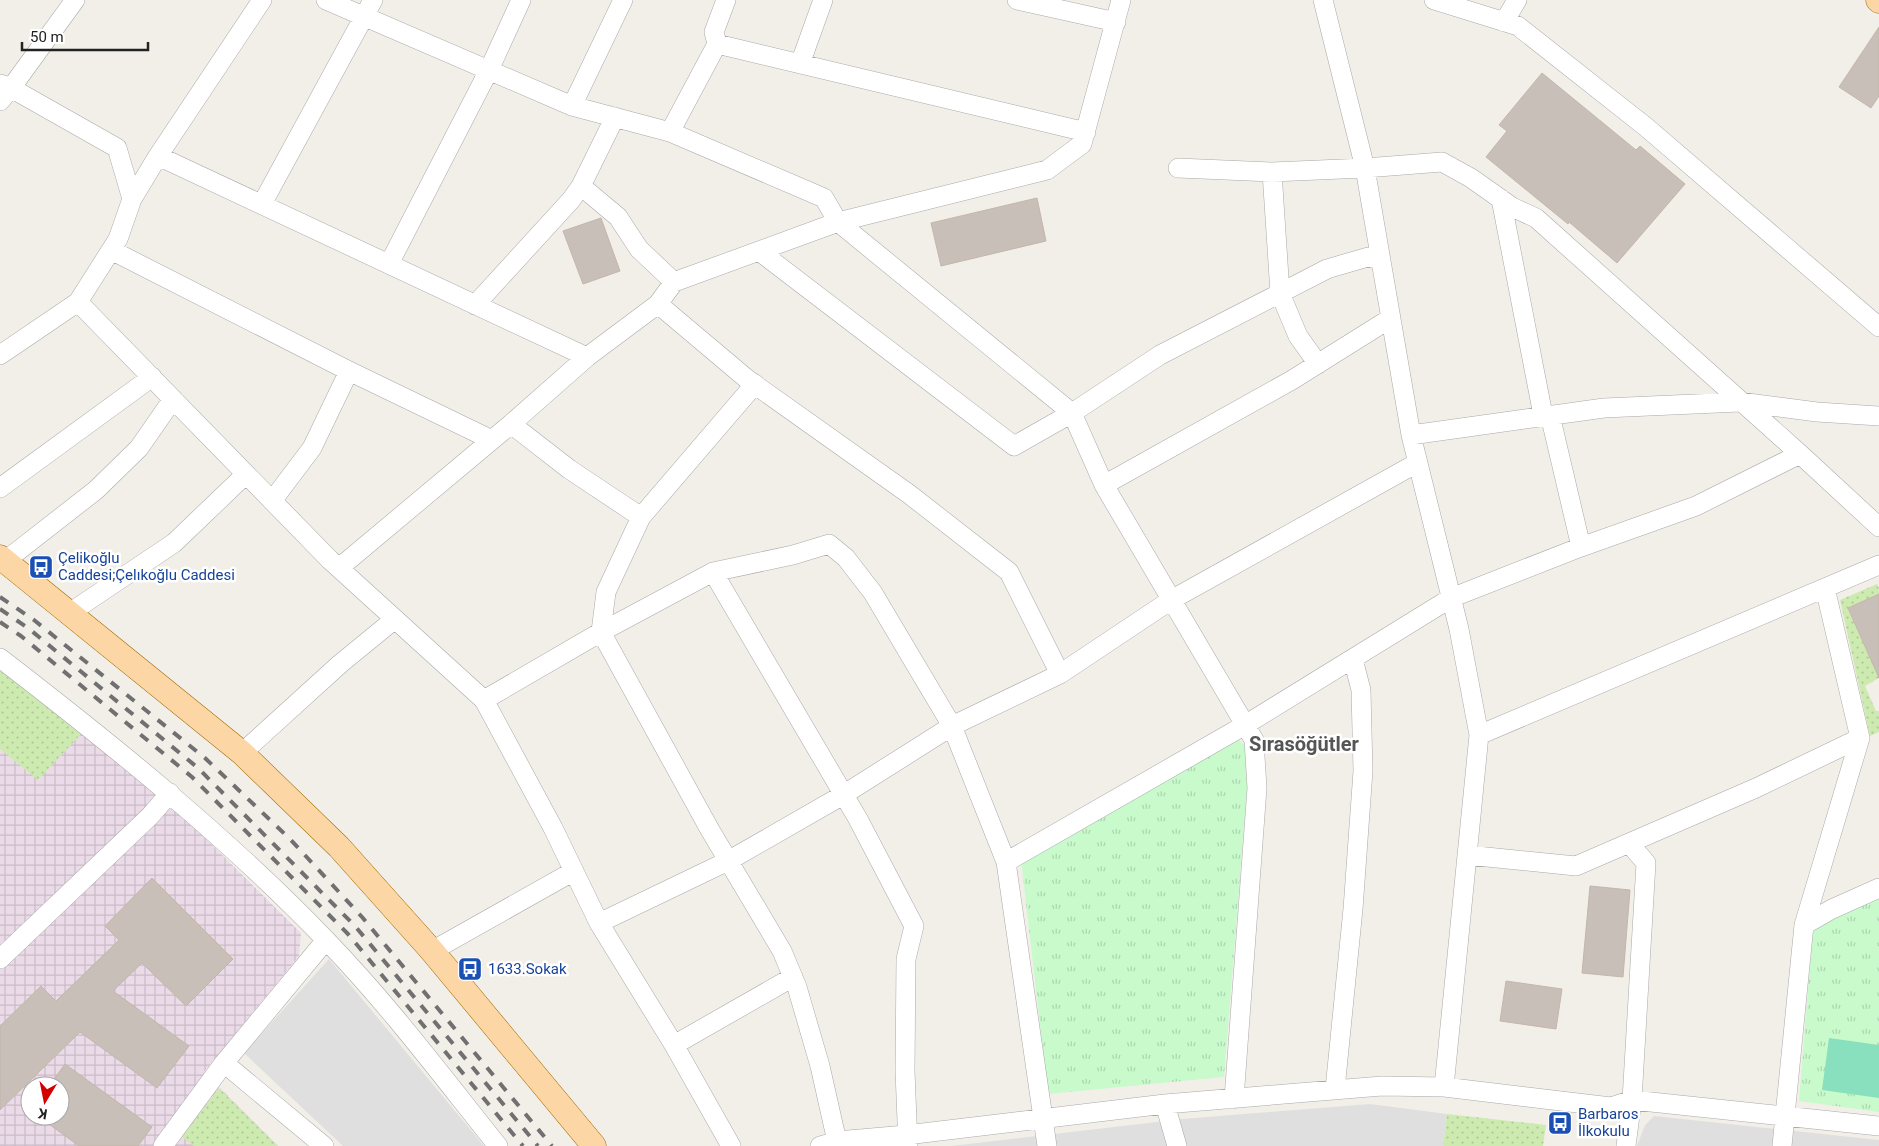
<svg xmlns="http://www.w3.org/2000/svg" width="1879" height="1146" viewBox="0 0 1879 1146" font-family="Roboto,sans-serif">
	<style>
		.residential { fill: #e0dfdf }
		.industrial { fill: url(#industrial-grid); fill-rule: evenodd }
		.grass { fill: url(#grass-dots) }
		.park { fill: url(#park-tufts) }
		.pitch { fill: #88e0be }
		.building { fill: #c7bfb8; stroke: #c4b6ab }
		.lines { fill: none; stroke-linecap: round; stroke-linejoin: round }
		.minor-casing { stroke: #a9a9a9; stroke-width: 20 }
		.major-casing { stroke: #a06b00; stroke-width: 25 }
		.minor { stroke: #fff; stroke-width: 19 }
		.major { stroke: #fcd6a4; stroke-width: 24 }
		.rail { stroke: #707070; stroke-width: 4; stroke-dasharray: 10 10; stroke-linecap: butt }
		.labels { text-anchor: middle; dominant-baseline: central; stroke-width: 5; stroke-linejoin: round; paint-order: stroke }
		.transit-label { font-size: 15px; fill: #164399; stroke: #fff; text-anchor: start }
		.district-label { font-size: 20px; font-weight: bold; fill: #555; stroke: #fff }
	</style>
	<defs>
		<pattern id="industrial-grid" width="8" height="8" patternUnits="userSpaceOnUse" patternTransform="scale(1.25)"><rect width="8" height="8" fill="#ebdbe8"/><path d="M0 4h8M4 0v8" fill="none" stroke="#c9bcc7"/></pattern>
		<pattern id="grass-dots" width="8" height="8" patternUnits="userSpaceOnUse" patternTransform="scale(1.25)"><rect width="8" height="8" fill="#cdebb0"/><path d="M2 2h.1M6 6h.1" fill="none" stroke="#b0c997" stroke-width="1.8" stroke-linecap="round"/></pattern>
		<pattern id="park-tufts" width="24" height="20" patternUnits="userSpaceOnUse" patternTransform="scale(1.25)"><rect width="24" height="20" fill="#c8facc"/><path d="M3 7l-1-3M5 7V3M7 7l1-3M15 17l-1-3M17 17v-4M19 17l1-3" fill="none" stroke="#acd6af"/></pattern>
	</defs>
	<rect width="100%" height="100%" fill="#f2efe9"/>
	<path class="residential" d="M329 959 484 1146H343L244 1053Z
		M1370 1104 1447 1114 1443 1146H951L1182 1119Z
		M1654 1116 1879 1140V1146H1637L1645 1125Z"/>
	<path class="industrial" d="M0 671 83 732 190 823 301 933 299 956 204 1072 278 1146H0ZM30 1086H60V1116H30Z"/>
	<path class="grass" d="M1877 584 1879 588V594L1848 608 1879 678 1865 686 1876 711H1879V732L1870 736 1840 600Z
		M0 671 83 732 38 780 0 749Z
		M219 1088 278 1146H194L182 1137Z
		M1447 1114 1546 1125 1543 1146H1443Z"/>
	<path class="park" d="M1234 737 1245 745 1248 776 1224 1077 1048 1094 1021 859Z
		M1879 898V1112L1799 1101 1813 929Z"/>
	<path class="pitch" d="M1829 1038 1879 1045V1098L1822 1090Z"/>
	<path class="building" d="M1879 27V96L1871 108 1839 87Z
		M1542 73 1636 150 1640 146 1685 184 1617 263 1569 222 1568 224 1486 157 1507 131 1499 125Z
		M1037 198 1046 241 941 266 931 223Z
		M601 218 620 271 583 284 563 231Z
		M1879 594V678L1848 608Z
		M152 878 233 959 186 1006 142 963 113 991 189 1046 157 1088 80 1032 0 1110V1026L41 986 56 1001 119 940 105 926Z
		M1590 886 1630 890 1623 977 1582 973Z
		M1506 981 1562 989 1556 1029 1500 1021Z
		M65 1064 152 1127 138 1146H79L38 1116H60V1086H49Z"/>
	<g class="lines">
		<defs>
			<path id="minor" d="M326 0 572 106 670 132 824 198 838 222 1072 413 1104 485 1254 740 1257 788 1234 1099
				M1017 0 1116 22
				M1323 0 1365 168 1411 435 1459 629 1479 735 1444 1087
				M1434 0 1518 26 1646 127 1879 327
				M1504 22 1517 0
				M717 44 1086 132
				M800 64 823 0
				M0 84 11 88 117 148 132 199 118 239 78 302 330 560 484 700 553 828 599 923 674 1045 731 1146
				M0 101 11 88 75 0
				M572 106 623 0
				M670 132 717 44 714 32 726 0
				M158 156 587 357
				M1178 168 1272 172 1365 168 1442 162 1471 178 1512 207 1536 218 1800 454 1879 527
				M1272 172 1280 293 1298 336 1318 364
				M581 186 618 217 639 249 674 282
				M132 199 158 156 262 0
				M1501 199 1543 415
				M262 204 373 0
				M111 250 349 371 492 440
				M759 251 1014 446 1072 413 1160 355 1327 269 1368 257 1381 260
				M389 264 489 70 521 0
				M658 304 747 379 909 494 1009 572 1060 674
				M475 305 571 200 581 186 615 117
				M0 355 78 302
				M511 424 569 469 641 517
				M1411 435 1604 408 1740 402 1817 412 1879 416
				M1104 485 1292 380 1391 318
				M0 488 152 377
				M272 501 312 448 349 371
				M1581 547 1696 506 1800 454
				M5 561 96 490 139 448 173 399
				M339 568 511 424 587 357 658 304 674 282 838 222 1047 170 1082 144 1121 0
				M713 572 858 819 914 926 906 959 905 1071 908 1146
				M68 614 174 543 246 474
				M0 658C114 746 226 836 326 940 388 1004 442 1076 498 1146
				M484 700 601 632 606 592 641 517 755 384
				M1479 735 1879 565
				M242 753 340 664 395 619
				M1467 855 1576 866 1756 788 1860 738
				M1006 862 1245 725 1451 598 1581 547 1550 415
				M599 923 728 861 843 795 952 726 1060 674 1171 600 1417 463
				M1804 925 1832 909 1879 888
				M432 951 574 871
				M0 959 151 815 170 793
				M674 1045 793 977
				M224 1063 324 1146
				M1335 1089 1353 909 1363 771 1361 690 1353 659
				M1165 1104 1177 1146
				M906 1135 1165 1104 1382 1086 1444 1087 1611 1107 1632 1100 1879 1126
				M163 1146 224 1063 326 940
				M820 1146 837 1141 906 1135 879 1146
				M838 1146 820 1066 797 987 782 951 710 830 601 632 713 572 793 555 829 544 846 558 873 593 952 726 1006 862 1047 1146
				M1626 1146 1632 1100 1646 863 1629 843
				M1782 1146 1804 925 1860 738 1825 588"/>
			<path id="major" d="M1878 0 1879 1
				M0 557 242 753 339 847 432 951 594 1146"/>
		</defs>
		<use href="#minor" class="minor-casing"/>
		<use href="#major" class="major-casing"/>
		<use href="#minor" class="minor"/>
		<use href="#major" class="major"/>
		<path class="rail" d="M0 597 34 620 205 758 290 839 362 917 552 1146
			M0 609 28 628 198 768 355 926 538 1146
			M0 622 21 636 192 777 348 934 523 1146"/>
	</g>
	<defs>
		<symbol id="bus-square" viewBox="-11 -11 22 22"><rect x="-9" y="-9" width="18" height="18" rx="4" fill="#1a4fb4" stroke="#fff"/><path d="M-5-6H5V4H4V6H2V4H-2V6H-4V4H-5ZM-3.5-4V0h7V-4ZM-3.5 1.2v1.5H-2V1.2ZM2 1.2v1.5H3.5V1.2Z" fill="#fff"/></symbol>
	</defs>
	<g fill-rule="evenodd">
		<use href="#bus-square" x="27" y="553" width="28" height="28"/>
		<use href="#bus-square" x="456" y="955" width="28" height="28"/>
		<use href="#bus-square" x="1546" y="1109" width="28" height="28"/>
	</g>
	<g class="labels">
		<g class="transit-label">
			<text x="58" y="558">Çelikoğlu<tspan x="58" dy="17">Caddesi;Çelıkoğlu Caddesi</tspan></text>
			<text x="488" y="969">1633.Sokak</text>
			<text x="1578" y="1114">Barbaros<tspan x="1578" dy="17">İlkokulu</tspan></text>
		</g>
		<g class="district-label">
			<text x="1304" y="744">Sırasöğütler</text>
		</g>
	</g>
	<g transform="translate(45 1101) rotate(190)"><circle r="24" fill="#ffffff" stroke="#a7a7a7"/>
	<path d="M0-4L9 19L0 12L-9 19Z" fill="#d40000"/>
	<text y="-8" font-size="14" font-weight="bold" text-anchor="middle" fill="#222222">K</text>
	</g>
	<path d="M22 42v8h126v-8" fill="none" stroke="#222222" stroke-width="2.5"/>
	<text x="30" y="42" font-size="15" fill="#222222" stroke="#ffffff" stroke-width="4" paint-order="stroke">50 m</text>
</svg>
